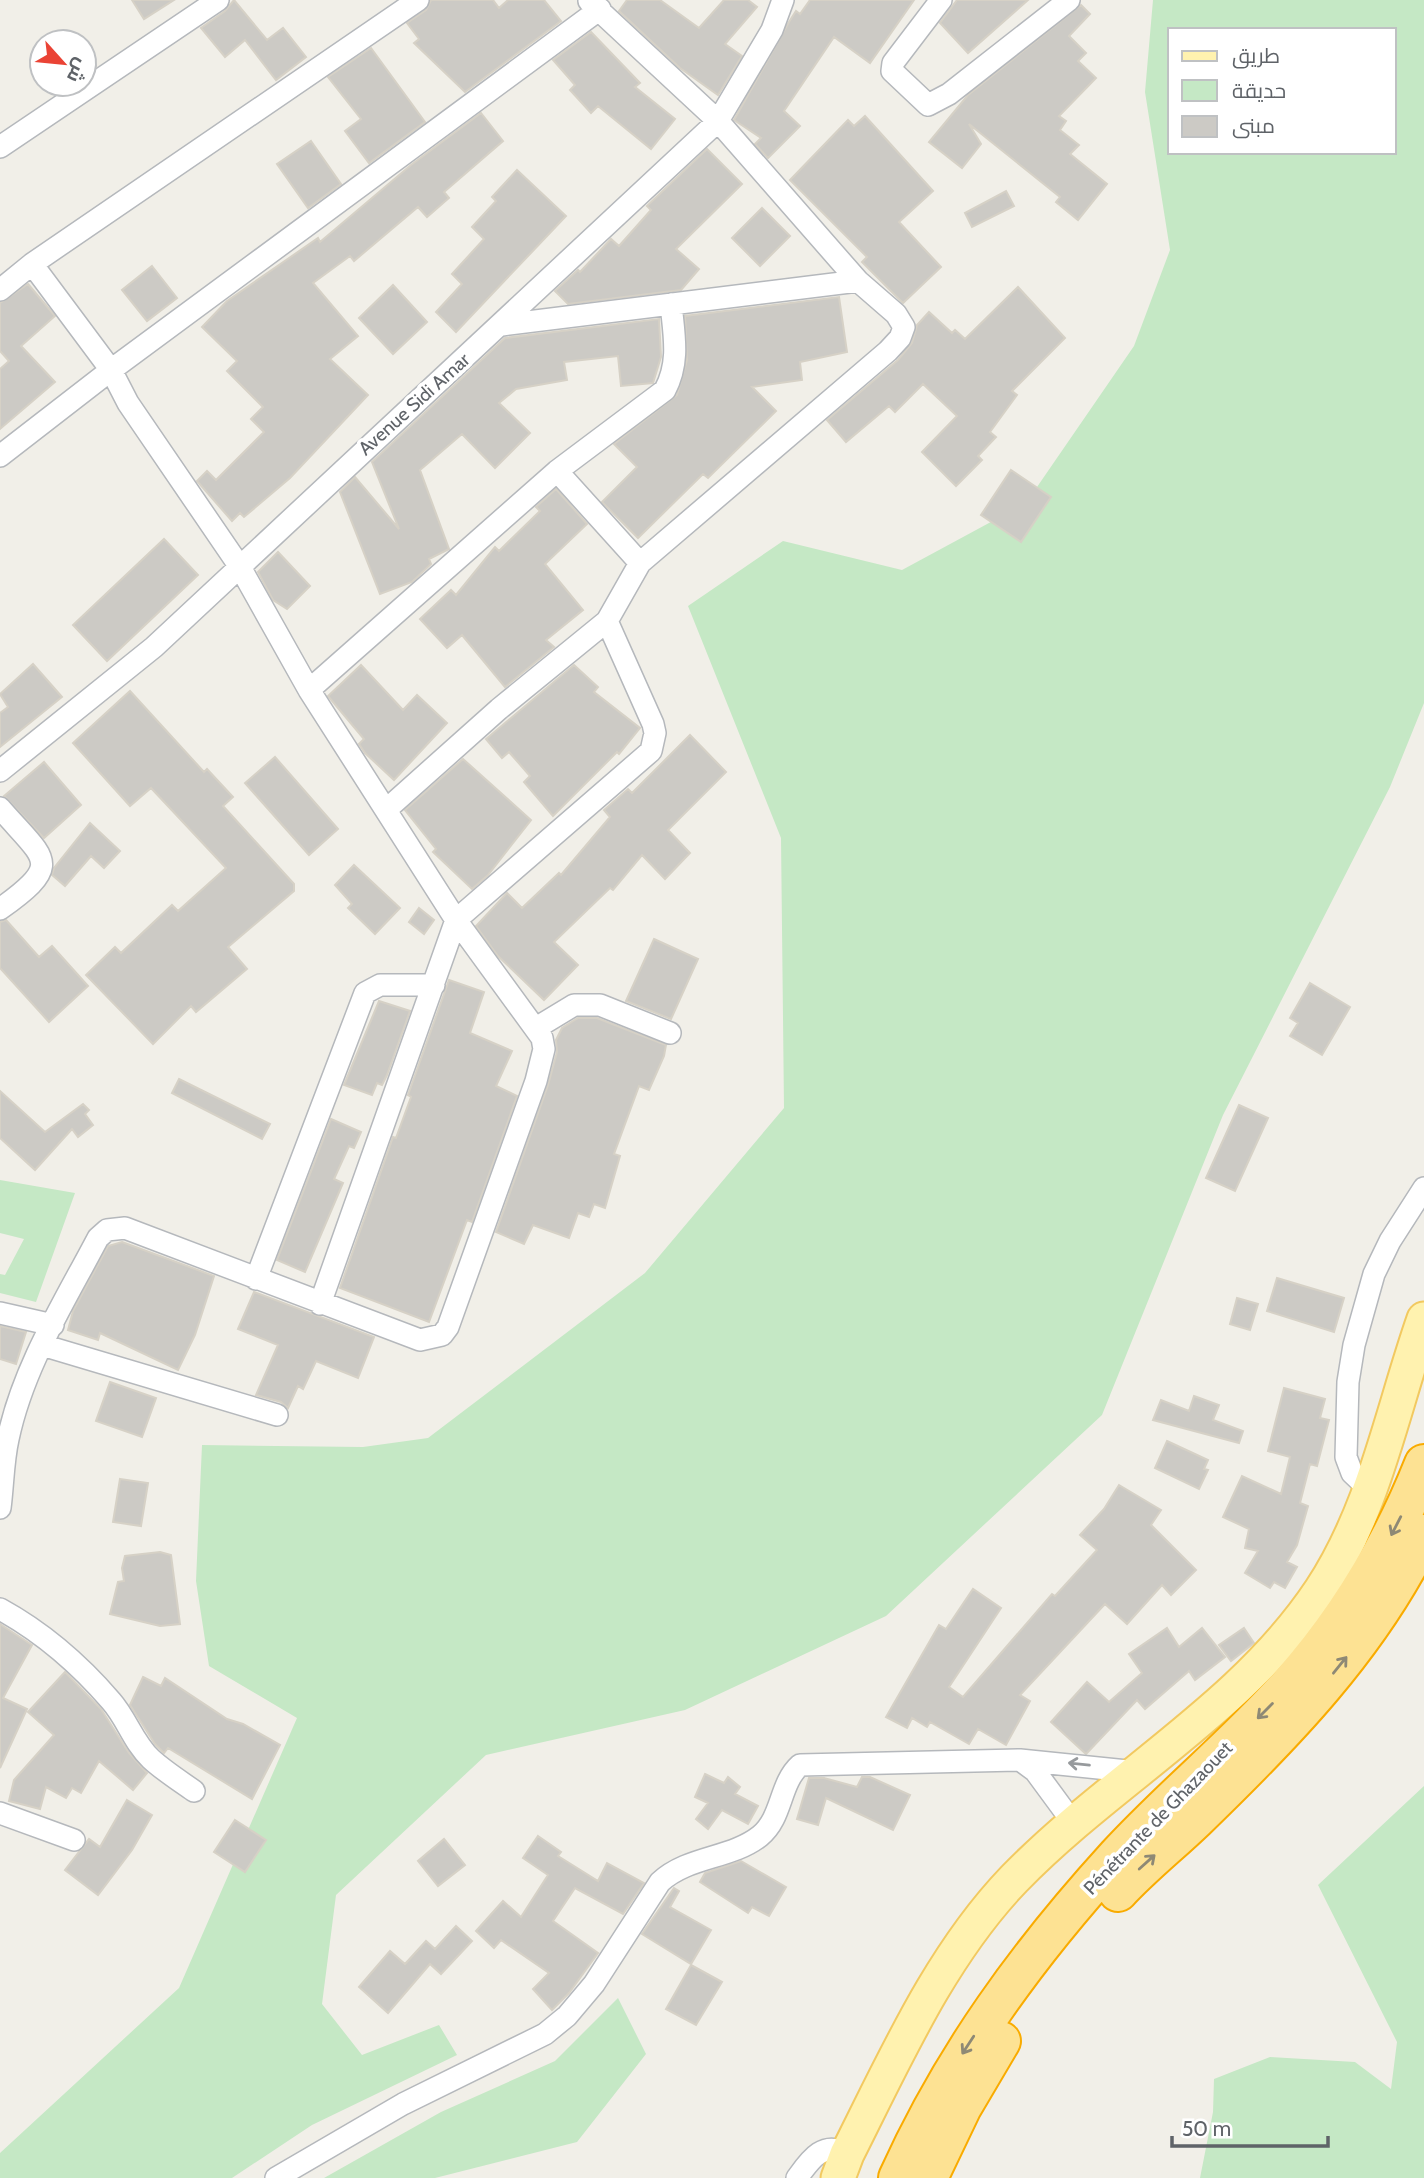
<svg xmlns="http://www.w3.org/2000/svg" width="1424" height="2178" viewBox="0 0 1424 2178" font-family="Cabin,Cairo,sans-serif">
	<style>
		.green { fill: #c5e8c5; fill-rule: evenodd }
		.building { fill: #cccac5; stroke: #d6d1c6; stroke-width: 2 }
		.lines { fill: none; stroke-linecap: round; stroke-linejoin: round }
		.minor-casing { stroke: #b5b8bc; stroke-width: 24 }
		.primary-casing { stroke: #f2c960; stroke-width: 37 }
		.motorway-casing { stroke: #f9ab00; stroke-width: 42 }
		.minor { stroke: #fff; stroke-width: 21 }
		.primary { stroke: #fff2af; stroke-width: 33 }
		.motorway { stroke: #fde293; stroke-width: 38 }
		.oneway { stroke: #8e8975 }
		.oneway2 { stroke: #979a9d }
		.labels { text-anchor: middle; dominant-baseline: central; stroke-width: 7; stroke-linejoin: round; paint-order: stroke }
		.street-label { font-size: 19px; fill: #5f6368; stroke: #fff }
	</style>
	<rect width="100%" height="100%" fill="#f1efe8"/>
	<path class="green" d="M1153 0H1424V703L1390 787 1223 1115 1102 1415 886 1616 685 1710 486 1755 336 1895 322 2004 362 2055 439 2025 457 2055 312 2125 232 2178H0V2153L179 1988 297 1718 209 1666 196 1581 202 1445 363 1447 428 1438 645 1273 784 1108 781 838 688 606 783 541 902 570 1026 503 1134 346 1170 250 1145 92ZM1170 30H1394V152H1170Z
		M0 1180 75 1193 36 1302 0 1293V1274L5 1275 24 1239 0 1233Z
		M1424 1786V2178H1200L1213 2112 1214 2079 1270 2057 1355 2062 1391 2089 1397 2042 1318 1885Z
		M618 1998 646 2054 577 2142 435 2178H324L441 2112 555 2061Z"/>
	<path class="building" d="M132 0H174L144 19Z
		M234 0 267 40 283 28 306 57 276 80 245 40 225 57 201 28 225 11Z
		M431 0H493L499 8 508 0H544L561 21 465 92 414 43 419 39 407 23 426 10Z
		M627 0H660L699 28 724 0H748L757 7 725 44 742 56 718 95 680 68 619 11Z
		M810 0H914L870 63 834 37 784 111 800 126 768 158 755 144 761 138 734 120 789 22 796 11 800 14Z
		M957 0H1028L968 53 940 23Z
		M1081 5 1090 14 1069 36 1086 53 1078 61 1096 78 1059 116 1066 121 1060 130 1079 145 1070 154 1107 184 1078 220 1056 202 1060 197 969 124 981 144 962 168 929 142 968 95Z
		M591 32 640 83 635 87 675 119 651 149 598 106 591 113 570 90 575 85 553 60Z
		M371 48 425 122 369 163 345 131 361 119 328 77Z
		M481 113 503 141 444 192 449 198 427 217 418 207 354 261 350 256 313 283 358 336 330 359 368 395 290 478 244 517 240 513 232 521 197 481 207 471 216 480 264 432 251 419 263 407 227 371 237 361 202 327 227 301 318 238 320 242 411 165Z
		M865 116 933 191 899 222 941 267 903 303 862 262 867 257 790 180 848 120 854 126Z
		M311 141 341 184 308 208 277 164Z
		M707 149 742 184 676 249 699 269 681 290 568 304 555 291 578 270 580 272 611 239 619 246 651 210 647 206Z
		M517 170 566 216 456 332 436 312 462 284 452 274 484 239 472 227 496 201 492 197Z
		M1006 191 1014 206 972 227 965 213Z
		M762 208 790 236 760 266 732 238Z
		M152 266 177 298 147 321 122 290Z
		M28 284 55 316 21 346 55 382 0 429V369L9 361 0 351V303Z
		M393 285 427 322 393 354 359 318Z
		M1018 287 1065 338 1012 391 1017 395 990 432 996 437 978 456 982 460 956 486 922 452 957 416 923 384 895 412 889 406 846 442 827 420 898 360 912 343 917 325 929 312 952 333 955 330 965 339Z
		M839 297 847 352 800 362 802 380 752 387 776 411 708 478 703 474 638 538 602 502 637 467 614 444 677 395 687 360 685 316Z
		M659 319 661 357 653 383 621 386 618 356 564 362 567 380 516 389 499 403 530 433 495 468 462 434 420 470 449 549 429 559 431 564 412 582 380 594 340 492 355 477 399 529 372 462 505 338Z
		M1011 470 1051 497 1021 542 981 515Z
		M556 489 587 524 545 564 583 610 546 640 554 647 505 687 462 635 447 648 420 619 451 590 456 595 495 547 499 551 540 511 536 507Z
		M164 539 198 575 107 661 73 625Z
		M278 552 310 586 287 609 273 600 258 572Z
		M33 664 62 697 0 747V713L8 707 0 694Z
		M361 665 403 710 417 695 447 723 394 780 365 753 359 744 364 739 328 696Z
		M574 665 598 687 594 692 640 728 619 754 617 752 553 816 524 782 530 776 509 752 502 758 486 739Z
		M130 691 204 772 207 769 233 797 223 806 294 884V891L228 947 247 969 196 1012 191 1006 153 1044 86 975 115 947 121 953 172 905 178 911 226 868 151 788 130 806 73 743Z
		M690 735 726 772 668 830 690 853 665 879 642 855 613 890 610 888 554 942 578 965 544 1000 498 956 476 926 507 893 522 908 559 873 561 875 610 817 604 810 628 789 632 793Z
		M275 757 338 829 309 855 245 783Z
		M463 759 531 820 488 875 472 889 433 852 436 849 405 810Z
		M44 762 81 805 44 838 4 796Z
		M90 823 120 851 104 868 91 856 65 886 52 875 54 868Z
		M354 865 400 908 375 934 348 908 352 904 335 885Z
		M419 908 434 920 424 934 409 922Z
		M6 920 39 957 52 946 88 986 49 1022 0 968V922Z
		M654 939 698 959 671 1019 626 1001Z
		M449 980 484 992 470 1033 512 1051 496 1086 517 1096 472 1222 467 1220 429 1322 340 1288 393 1137 396 1138 411 1097 408 1095Z
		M1310 983 1350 1007 1322 1055 1290 1036 1298 1023 1290 1018Z
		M379 1001 410 1011 387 1075 382 1085 377 1083 372 1095 344 1085Z
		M578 1018H597L666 1045 664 1056 649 1090 639 1086 614 1154 620 1156 605 1208 594 1204 589 1217 578 1213 569 1238 533 1225 524 1244 496 1232 548 1085 557 1052 556 1040 562 1028Z
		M179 1079 270 1124 262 1139 172 1093Z
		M0 1091 45 1132 83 1104 89 1110 85 1114 93 1125 78 1137 72 1129 35 1170 0 1138Z
		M1239 1105 1268 1118 1235 1191 1206 1178Z
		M331 1119 361 1132 354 1148 349 1146 334 1179 343 1183 305 1272 277 1260Z
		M122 1242 214 1276 195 1335 178 1370 100 1333 98 1340 68 1330 73 1311 108 1246Z
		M1277 1278 1344 1298 1334 1332 1267 1311Z
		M254 1292 374 1337 358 1378 316 1361 303 1389 298 1386 288 1408 281 1402 256 1395 278 1345 238 1329Z
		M1237 1298 1258 1304 1250 1330 1230 1324Z
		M0 1326 26 1332 16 1364 0 1359Z
		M110 1382 156 1398 142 1437 96 1421Z
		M1284 1388 1325 1399 1320 1418 1329 1420 1317 1466 1310 1464 1300 1503 1308 1506 1297 1545 1287 1562 1297 1567 1285 1588 1274 1582 1270 1588 1245 1573 1258 1551 1245 1548 1249 1529 1223 1517 1242 1476 1281 1494 1290 1457 1268 1451Z
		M1194 1396 1219 1405 1213 1420 1243 1431 1239 1443 1153 1420 1161 1400 1189 1411Z
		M1167 1441 1208 1460 1204 1469 1208 1470 1199 1489 1155 1468Z
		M120 1479 148 1483 141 1526 113 1522Z
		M1119 1485 1161 1510 1151 1525 1196 1570 1171 1595 1162 1585 1127 1624 1105 1604 1020 1695 1030 1701 1006 1745 978 1729 969 1744 930 1722 927 1727 912 1718 907 1728 886 1717 939 1625 946 1629 973 1589 1001 1608 949 1687 963 1697 1052 1594 1055 1596 1097 1550 1080 1535 1104 1509Z
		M160 1552 171 1555 180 1624 160 1626 110 1614 118 1582 124 1581 122 1568 125 1556Z
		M0 1624 32 1645 3 1698 27 1709 0 1768Z
		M1167 1628 1179 1647 1202 1628 1225 1657 1195 1680 1189 1671 1145 1709 1137 1700 1086 1754 1051 1722 1087 1682 1109 1702 1142 1673 1129 1654Z
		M1244 1628 1254 1643 1231 1661 1219 1645Z
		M65 1672 101 1709 129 1753 147 1773 133 1790 99 1761 81 1793 72 1788 66 1798 46 1787 40 1809 9 1801 14 1780 54 1735 28 1712Z
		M143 1677 161 1686 165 1678 227 1719 243 1724 280 1745 252 1799 168 1748 164 1753 155 1744 130 1705Z
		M705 1774 724 1783 728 1777 740 1787 735 1794 758 1806 748 1824 722 1810 708 1829 696 1819 708 1803 695 1797Z
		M862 1777H870L910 1795 893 1830 826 1798 818 1825 797 1819 809 1778H824L857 1787Z
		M127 1800 152 1815 132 1850 98 1895 65 1870 89 1839 100 1847Z
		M235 1820 266 1840 245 1872 214 1852Z
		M538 1836 561 1852 558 1856 598 1881 607 1863 644 1883 623 1914 575 1888 553 1921 598 1953 569 1993 552 2010 533 1989 549 1973 501 1940 494 1948 476 1931 503 1901 521 1917 548 1875 523 1858Z
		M444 1839 465 1865 438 1886 418 1861Z
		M741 1861 786 1887 769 1916 752 1907 748 1913 700 1882 705 1873Z
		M674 1888 679 1891 670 1907 711 1930 691 1964 642 1934Z
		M456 1926 472 1941 441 1974 430 1964 388 2013 359 1987 390 1951 405 1964 426 1941 435 1949Z
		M691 1965 722 1982 696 2025 666 2009Z"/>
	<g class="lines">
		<defs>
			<path id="minor" d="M941 0 893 63 892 71 928 105 949 94 1069 0
				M0 147 218 0
				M0 290 32 264 418 0
				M502 325 858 281
				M0 456 111 370 32 264
				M557 471 640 563
				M309 690 557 471 665 390C680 362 674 335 671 304
				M0 771 154 647 718 121 772 30 783 0
				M0 808C45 860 65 863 0 909
				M387 809 499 709 607 621
				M536 1028 574 1005H600L670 1033
				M256 1279 365 993 380 985H434
				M320 1304 456 920 651 751 655 733 653 724 607 621 640 563 888 351 900 338 904 327 896 314 858 281 718 121 589 1
				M0 1313 53 1325
				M42 1345 277 1415
				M1370 1490 1352 1473 1346 1457 1348 1382 1354 1345 1374 1274 1390 1241 1424 1188
				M0 1508C3 1485 3 1461 8 1439 23 1367 65 1301 98 1238L107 1230 125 1228 420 1340 442 1335 448 1327 536 1081 544 1049 542 1038 456 920 309 690 240 567 128 403 111 370 600 9
				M0 1609C42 1632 80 1665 111 1701 127 1719 133 1742 151 1759 164 1771 180 1781 194 1791
				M1020 1760 1035 1771 1074 1824
				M0 1813 74 1840
				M276 2178 403 2104 545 2034 567 2016 594 1984 660 1882C688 1856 731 1859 760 1836 783 1817 779 1784 800 1765L1020 1760 1137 1772
				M797 2178C810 2160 823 2140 847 2154"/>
			<path id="primary" d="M838 2178 847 2154C895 2059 940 1956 1014 1879 1112 1778 1242 1709 1321 1590 1375 1508 1392 1410 1424 1319"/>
			<path id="motorway" d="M1118 1892C1142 1866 1170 1844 1196 1819 1283 1735 1371 1645 1424 1534
				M898 2178C953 2056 1027 1955 1117 1856 1172 1796 1236 1745 1290 1684 1347 1620 1392 1544 1424 1464
				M928 2178 962 2107 1001 2041"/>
		</defs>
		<use href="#minor" class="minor-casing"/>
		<use href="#primary" class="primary-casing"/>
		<use href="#motorway" class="motorway-casing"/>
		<use href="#minor" class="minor"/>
		<use href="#primary" class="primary"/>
		<use href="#motorway" class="motorway"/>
	</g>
	<defs><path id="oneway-shaft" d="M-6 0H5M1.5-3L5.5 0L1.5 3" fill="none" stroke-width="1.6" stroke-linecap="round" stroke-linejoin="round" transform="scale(1.75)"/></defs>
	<g class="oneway">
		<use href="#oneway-shaft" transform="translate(1396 1526) rotate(117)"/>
		<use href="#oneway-shaft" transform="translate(1340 1665) rotate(-51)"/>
		<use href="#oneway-shaft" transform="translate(1265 1711) rotate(135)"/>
		<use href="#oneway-shaft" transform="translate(1147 1862) rotate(-42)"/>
		<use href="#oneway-shaft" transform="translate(968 2045) rotate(123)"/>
	</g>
	<use class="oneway2" href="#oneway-shaft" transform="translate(1079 1764) rotate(-174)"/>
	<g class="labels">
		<g class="street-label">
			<text transform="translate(414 404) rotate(-42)">Avenue Sidi Amar</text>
			<text transform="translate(1158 1818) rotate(-46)">Pénétrante de Ghazaouet</text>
		</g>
	</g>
	<rect x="1168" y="28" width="228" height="126" fill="#ffffff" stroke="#bfc1c3" stroke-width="2"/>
	<rect x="1182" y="51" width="35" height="10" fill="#fff2af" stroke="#bfc1c3" stroke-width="2"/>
	<text x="1232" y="63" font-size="21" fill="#5f6368">طريق</text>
	<rect x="1182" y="80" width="35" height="21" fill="#c5e8c5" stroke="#bfc1c3" stroke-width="2"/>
	<text x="1232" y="98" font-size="21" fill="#5f6368">حديقة</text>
	<rect x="1182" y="116" width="35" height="21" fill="#cccac5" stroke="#bfc1c3" stroke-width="2"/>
	<text x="1232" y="133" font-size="21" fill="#5f6368">مبنى</text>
	<g transform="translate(63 63) rotate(117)"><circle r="33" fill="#ffffff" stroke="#bfc1c3" stroke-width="2"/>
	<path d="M0-5L12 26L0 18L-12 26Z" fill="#ea4335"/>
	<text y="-10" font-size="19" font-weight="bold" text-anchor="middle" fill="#5f6368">ش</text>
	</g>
	<path d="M1172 2136v10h156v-10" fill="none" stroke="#5f6368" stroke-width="3.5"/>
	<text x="1182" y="2136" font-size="21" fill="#5f6368" stroke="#ffffff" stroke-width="5" paint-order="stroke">50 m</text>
</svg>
